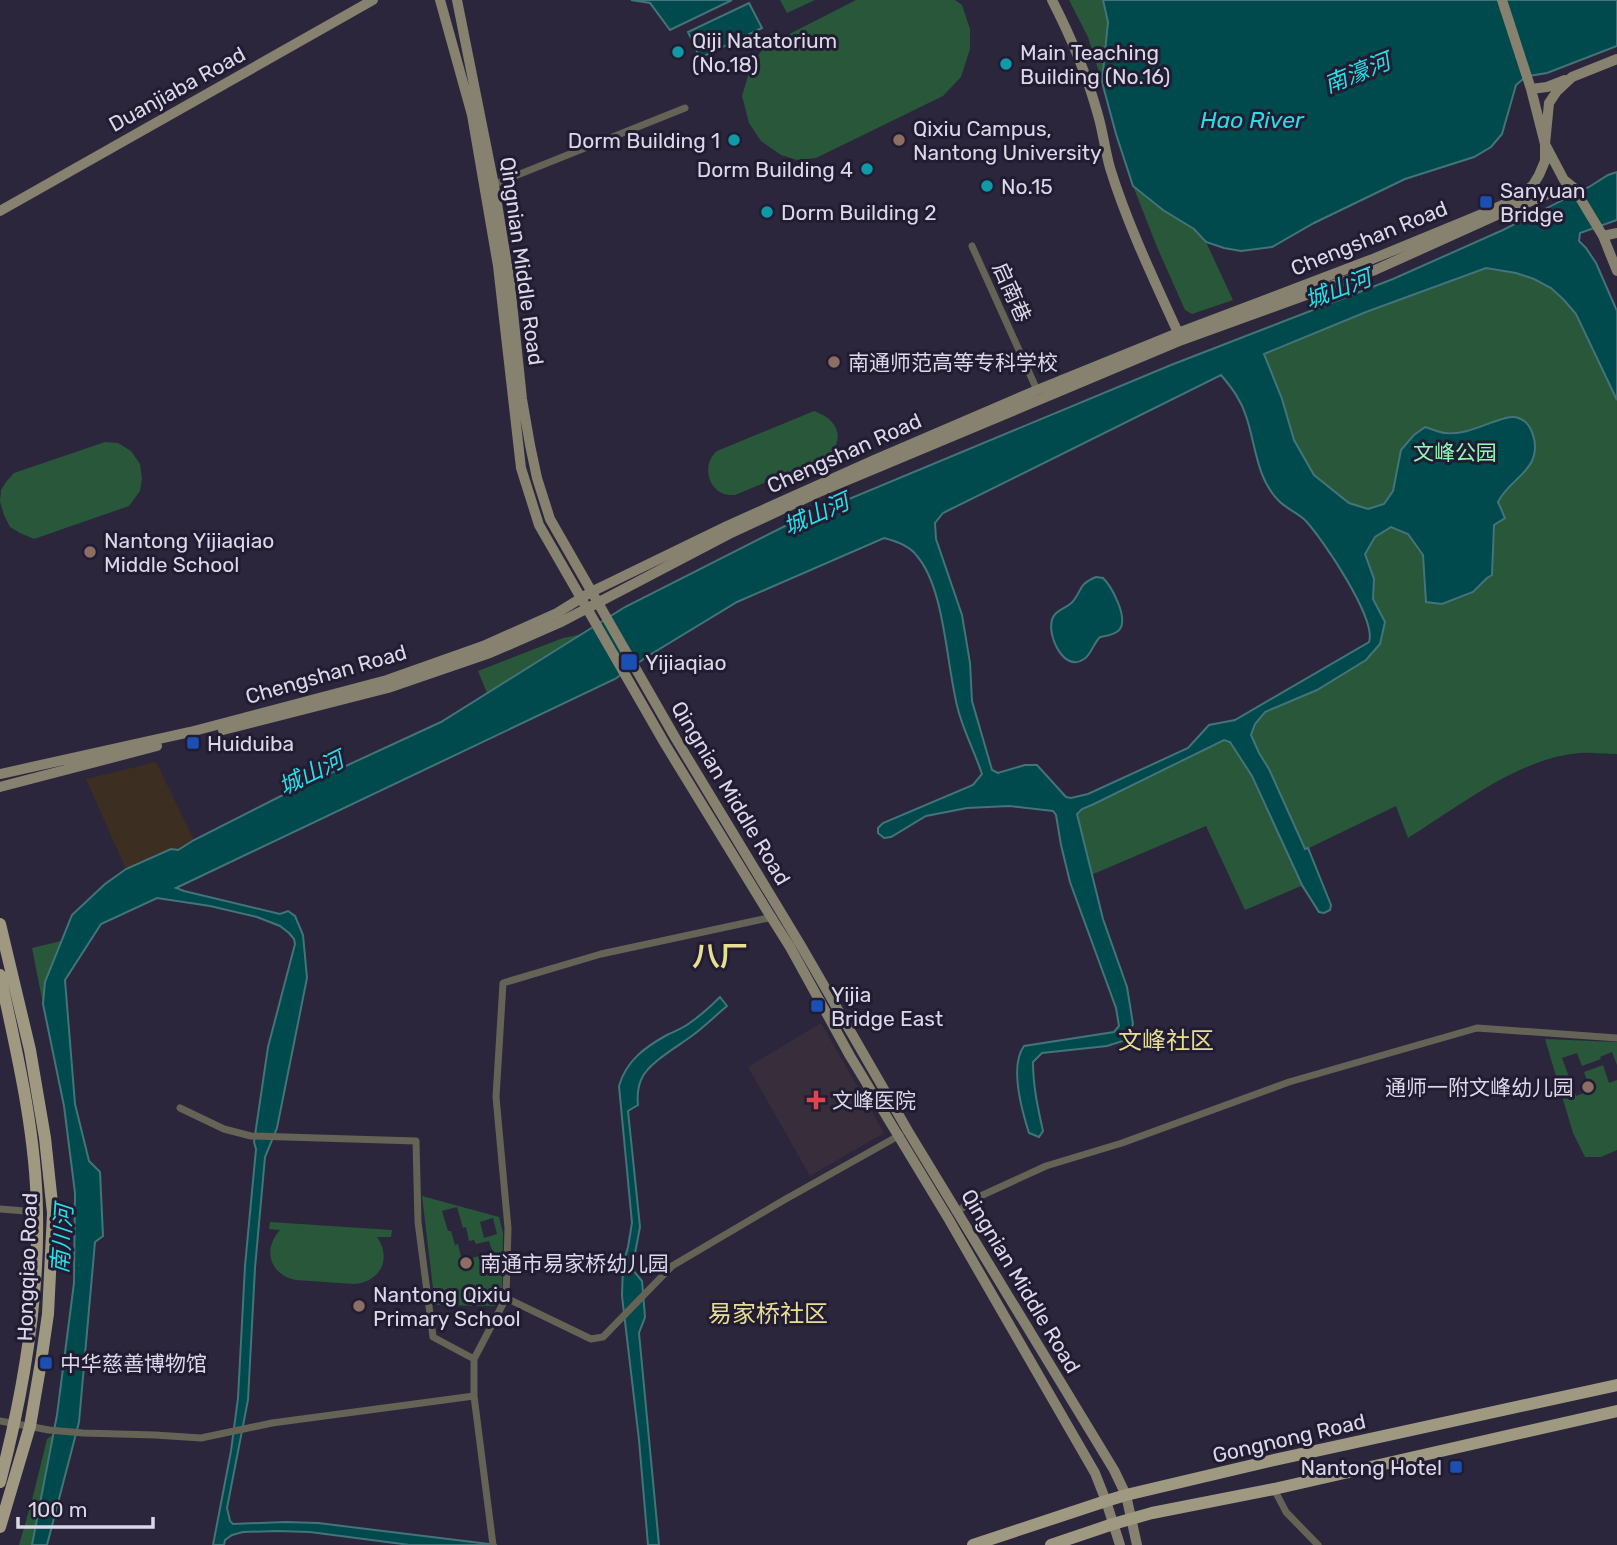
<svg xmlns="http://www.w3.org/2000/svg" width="1617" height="1545" viewBox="0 0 1617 1545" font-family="Rubik,'Noto Sans SC',sans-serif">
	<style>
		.industrial { fill: #3d2e22 }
		.medical { fill: #382d3b }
		.green { fill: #28573a; fill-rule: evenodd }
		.water { fill: #00494c; stroke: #42747a; stroke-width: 2; fill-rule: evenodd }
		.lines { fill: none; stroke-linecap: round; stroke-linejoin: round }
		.street { stroke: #656256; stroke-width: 7 }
		.secondary { stroke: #87816f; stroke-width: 10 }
		.primary { stroke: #a09981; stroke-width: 12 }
		.culture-dot { fill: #0f9aa8; stroke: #211c32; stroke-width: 2.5 }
		.education-dot { fill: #8d6e63; stroke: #211c32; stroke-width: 2.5 }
		.transit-dot { fill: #1a4fb4; stroke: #211c32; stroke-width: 2.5 }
		.health-dot { fill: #e0444e; stroke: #211c32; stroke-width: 2.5 }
		.labels { text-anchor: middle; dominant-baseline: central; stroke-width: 6; stroke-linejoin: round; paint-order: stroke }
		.poi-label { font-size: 21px; fill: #dbd8e7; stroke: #211c32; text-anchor: start }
		.street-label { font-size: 21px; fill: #dbd8e7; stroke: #211c32 }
		.park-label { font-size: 21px; fill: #90f9b7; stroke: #211c32 }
		.water-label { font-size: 23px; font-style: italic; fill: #25dfe6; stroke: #211c32 }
		.quarter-label { font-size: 24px; fill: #e7df90; stroke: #211c32 }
		.district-label { font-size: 28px; font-weight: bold; fill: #e7df90; stroke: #211c32 }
	</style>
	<rect width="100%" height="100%" fill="#2b263c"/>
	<path class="industrial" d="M156 762 194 840 178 850 170 849 126 869 86 779Z"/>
	<path class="medical" d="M821 1023 884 1133 810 1176 748 1067Z"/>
	<path class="green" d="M780 0H815L787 13Z
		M856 0H955L962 5 970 29V49L961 77 943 96 816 158 797 160 781 155 761 141 749 123 742 96 751 66 764 47Z
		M1069 0H1103L1108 22 1102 82 1088 37Z
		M1133 186 1163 210 1194 229 1206 242 1233 300 1192 314 1185 310 1157 247Z
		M1486 268 1516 273 1534 279 1551 288 1564 300 1576 314 1617 400V754C1604 754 1591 752 1579 753 1519 758 1458 807 1408 838L1396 806 1309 848 1331 905 1330 910 1324 913 1319 912 1301 886 1245 910 1206 826 1091 875 1077 814 1071 798 1088 794 1188 748 1209 725 1235 720 1369 643C1378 620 1322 538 1305 521 1297 513 1286 508 1279 501 1256 478 1256 445 1246 416 1240 400 1232 388 1221 374 1307 332 1396 301 1486 268Z
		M814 411C836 419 845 434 831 455L735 495C732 495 727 495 724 494 706 488 703 462 717 451Z
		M105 442 118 443 131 451 140 464 142 479 140 491 129 506 34 539 20 533 10 527 4 515 0 502 1 490 6 482 14 473Z
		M583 634 487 693 478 671 563 638Z
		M61 941 45 982 43 1004 32 948Z
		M1545 1039 1617 1042V1065L1612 1052 1600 1057 1601 1059 1582 1066 1577 1053 1562 1058 1576 1096 1591 1090 1584 1072 1603 1065 1609 1083 1617 1080V1150L1601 1157H1585L1573 1133Z
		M422 1196 499 1217 503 1233 502 1293 494 1306 435 1305ZM457 1207 463 1228 466 1227 469 1241 474 1240 476 1244 489 1241C492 1251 506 1283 483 1272L479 1256 462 1261 458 1244 455 1245 451 1231H448L442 1211ZM493 1218 497 1234 484 1238 480 1222Z
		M270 1222 392 1230 391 1237H377C392 1258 381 1282 354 1284L296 1280C270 1275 262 1250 280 1230L269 1229Z
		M54 1434 32 1545H19L32 1500 47 1439Z"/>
	<path class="water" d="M631 0H732L670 30 650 3Z
		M1103 0H1617V46L1547 73 1529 76 1523 79 1516 85 1502 134 1491 147 1474 157 1405 179 1314 223 1272 247 1241 251 1224 248 1206 242 1194 229 1163 210 1133 186 1116 134 1102 82 1108 22Z
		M749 3 762 28 700 58 688 32Z
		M1617 172V220L1580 233 1579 241 1586 248 1596 263 1617 311V400L1576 314 1564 300 1551 288 1534 279 1516 273 1486 268 1366 312 1264 354 1282 399 1294 440 1314 475 1349 503 1368 509 1384 504 1393 491 1401 450 1414 435 1425 427C1432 429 1440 433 1446 433 1462 435 1479 427 1493 422 1500 420 1508 416 1514 417 1533 419 1539 446 1532 461 1524 477 1506 485 1498 502L1505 518 1494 525 1492 575 1487 578 1473 592 1442 604 1426 602 1423 555 1408 534 1391 527 1375 537 1365 554 1374 579 1373 599 1385 622 1380 644 1366 660 1317 690 1265 712 1255 724 1251 735 1259 753 1269 769 1305 849 1308 848 1331 905 1330 910 1324 913 1319 912 1302 885 1252 776 1230 742 1224 740 1094 804 1082 809 1077 814 1103 919 1127 987 1133 1024 1126 1040 1107 1046 1042 1053 1033 1062C1033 1086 1038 1109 1043 1131L1039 1137 1029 1133C1022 1111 1009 1066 1024 1046L1114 1032 1119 1026 1116 1008 1070 882 1061 845 1056 815 1053 811 1009 806 967 808 926 816 891 837 884 838 878 833V828L883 823 973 785 982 774C975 753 965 734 959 713 946 669 946 590 917 556 910 546 896 541 884 538L737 602 648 656 615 679 176 888 184 891 280 914 288 911 295 916 303 935 307 978 277 1128 265 1157 255 1268 248 1400 227 1508 230 1521 233 1524 285 1522 318 1523 497 1545H410L310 1532 277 1531 243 1532 232 1535 225 1540 224 1545H213L231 1451 238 1398 245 1266 256 1149 254 1142 268 1047 295 944 294 939 289 933 280 926 257 917 210 906 157 898 101 924 65 980 75 1104 89 1161 100 1172 103 1236 95 1242 79 1422 47 1545H32L57 1415 74 1283 75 1193 64 1106 43 1004 45 982 72 915 105 884 126 869 171 849 178 850 194 840 283 795 441 722 625 607 789 524 1171 365 1393 279 1503 230 1589 187 1608 175ZM1221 375C1232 388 1241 400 1246 416 1256 445 1256 478 1279 501 1286 508 1297 513 1305 520 1322 538 1377 619 1369 642L1235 720 1209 725 1188 748 1088 794 1071 798 1066 797 1037 765H1025L998 773 992 770 972 701 970 663 962 615 936 539 935 523 943 513Z
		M1096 577 1103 578C1112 587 1128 617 1120 629 1116 635 1106 636 1100 637 1093 644 1091 655 1084 659 1064 674 1045 633 1053 617 1058 608 1069 608 1074 600 1083 588 1078 585 1096 577Z
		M720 997 727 1006C715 1016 705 1026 693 1035 680 1045 648 1063 642 1078 638 1085 637 1097 638 1105L628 1111 640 1227 632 1269 642 1281 645 1317 639 1333 659 1545H648L639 1440 622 1296 623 1265 628 1247 632 1223 619 1086C626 1061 645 1047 667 1035 675 1031 684 1028 691 1022 701 1015 711 1006 720 997Z"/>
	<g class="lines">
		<path class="street" d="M490 186 685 108
			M972 246 1037 390
			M180 1108 224 1129 251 1136 416 1141 418 1222 433 1337 474 1359
			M0 1209 37 1212
			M957 1212 974 1199 1046 1166 1122 1143 1289 1082 1477 1028 1617 1038
			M506 1298 591 1339 603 1337 672 1266 784 1200 900 1135
			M0 1421 49 1430 83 1433 155 1435 201 1438 272 1423 474 1396
			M1274 1489 1286 1512 1318 1545
			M493 1545 474 1396V1359L506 1298 508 1228 496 1097 503 983 601 954 773 917"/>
		<path class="secondary" d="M440 0 472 115 498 266 521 468 539 525 665 744 771 917 790 947 850 1056 948 1218 1095 1473 1106 1501 1120 1545
			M457 0 494 185 510 284 522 399 530 445 537 478 550 519 676 739 800 944 908 1131 1114 1470 1126 1495 1137 1545
			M1052 0C1071 37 1087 75 1098 115 1103 132 1105 150 1110 168 1128 226 1155 282 1180 337
			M1502 0 1531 89 1545 144 1564 180 1574 188 1603 236 1617 271
			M1531 89 1547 87 1565 80
			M1512 209 1560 189 1574 188
			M0 211 373 0
			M1603 236 1617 233
			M223 730 388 688 490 653 559 623 729 534 817 493 1182 340 1375 270 1497 215
			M0 774 190 732 387 680 483 646 557 613 591 592 727 526 874 460 1037 390 1178 333 1370 260 1489 211 1518 198 1533 185 1539 175 1545 161V144L1549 103 1557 91 1572 77 1617 59
			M0 787 157 746"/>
		<path class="primary" d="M0 924 30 1050 45 1138 53 1213 48 1314 41 1362 30 1426 0 1527
			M0 975C17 1053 36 1133 37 1212 39 1304 23 1394 0 1482
			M973 1545 1106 1501 1126 1495 1270 1461 1617 1385
			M1051 1545 1113 1524 1152 1513 1274 1489 1617 1411"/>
	</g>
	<g class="culture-dot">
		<circle cx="678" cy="52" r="7"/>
		<circle cx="1006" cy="64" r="7"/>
		<circle cx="734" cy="140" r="7"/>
		<circle cx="867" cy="169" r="7"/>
		<circle cx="987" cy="186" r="7"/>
		<circle cx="767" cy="212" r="7"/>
	</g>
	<g class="education-dot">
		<circle cx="899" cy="140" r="7"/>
		<circle cx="834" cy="362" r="7"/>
		<circle cx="90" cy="552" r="7"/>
		<circle cx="1588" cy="1087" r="7"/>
		<circle cx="466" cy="1263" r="7"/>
		<circle cx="359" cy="1306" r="7"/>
	</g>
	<g class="transit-dot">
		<rect x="1479" y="195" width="14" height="14" rx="3.5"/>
		<rect x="620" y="653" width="18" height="18" rx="3.5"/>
		<rect x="186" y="736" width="14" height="14" rx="3.5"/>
		<rect x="810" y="999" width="14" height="14" rx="3.5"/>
		<rect x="39" y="1356" width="14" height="14" rx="3.5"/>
		<rect x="1449" y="1460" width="14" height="14" rx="3.5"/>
	</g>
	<path class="health-dot" d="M812.5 1089.5h7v7h7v7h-7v7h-7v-7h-7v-7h7z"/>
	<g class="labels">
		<g class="poi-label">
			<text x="692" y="40">Qiji Natatorium<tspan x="692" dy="24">(No.18)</tspan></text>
			<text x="1020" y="52">Main Teaching<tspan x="1020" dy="24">Building (No.16)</tspan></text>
			<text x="913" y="128">Qixiu Campus,<tspan x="913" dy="24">Nantong University</tspan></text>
			<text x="720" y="140" text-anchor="end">Dorm Building 1</text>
			<text x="853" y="169" text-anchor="end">Dorm Building 4</text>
			<text x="1001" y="186">No.15</text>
			<text x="1500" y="190">Sanyuan<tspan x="1500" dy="24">Bridge</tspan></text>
			<text x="781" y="212">Dorm Building 2</text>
			<text x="848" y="362">南通师范高等专科学校</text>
			<text x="104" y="540">Nantong Yijiaqiao<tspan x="104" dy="24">Middle School</tspan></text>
			<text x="645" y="662">Yijiaqiao</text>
			<text x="207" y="743">Huiduiba</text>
			<text x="831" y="994">Yijia<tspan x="831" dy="24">Bridge East</tspan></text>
			<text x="1574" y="1087" text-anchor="end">通师一附文峰幼儿园</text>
			<text x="832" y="1100">文峰医院</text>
			<text x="480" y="1263">南通市易家桥幼儿园</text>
			<text x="373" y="1294">Nantong Qixiu<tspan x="373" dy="24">Primary School</tspan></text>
			<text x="60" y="1363">中华慈善博物馆</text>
			<text x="1442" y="1467" text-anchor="end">Nantong Hotel</text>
		</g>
		<g class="street-label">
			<text transform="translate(177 89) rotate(-29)">Duanjiaba Road</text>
			<text transform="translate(1369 238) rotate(-22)">Chengshan Road</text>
			<text transform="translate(522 261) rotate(82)">Qingnian Middle Road</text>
			<text transform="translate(1012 292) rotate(66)">启南巷</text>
			<text transform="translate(844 453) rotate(-24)">Chengshan Road</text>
			<text transform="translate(326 674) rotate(-16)">Chengshan Road</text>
			<text transform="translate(731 793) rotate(59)">Qingnian Middle Road</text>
			<text transform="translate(27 1267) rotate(-88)">Hongqiao Road</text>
			<text transform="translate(1021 1281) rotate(59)">Qingnian Middle Road</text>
			<text transform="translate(1289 1438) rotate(-13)">Gongnong Road</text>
		</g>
		<g class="park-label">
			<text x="1455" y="452">文峰公园</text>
		</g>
		<g class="water-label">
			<text transform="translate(1357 73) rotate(-22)">南濠河</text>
			<text x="1252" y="120">Hao River</text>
			<text transform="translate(1338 289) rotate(-21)">城山河</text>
			<text transform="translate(816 514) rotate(-24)">城山河</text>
			<text transform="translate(311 773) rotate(-26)">城山河</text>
			<text transform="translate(62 1239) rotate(-86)">南川河</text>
		</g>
		<g class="quarter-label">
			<text x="1166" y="1041">文峰社区</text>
			<text x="768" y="1314">易家桥社区</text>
		</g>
		<g class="district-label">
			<text x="720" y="956">八厂</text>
		</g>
	</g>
	<path d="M18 1517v10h135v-10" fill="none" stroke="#dbd8e7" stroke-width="3.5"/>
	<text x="28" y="1517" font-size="21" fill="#dbd8e7" stroke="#211c32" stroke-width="5" paint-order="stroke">100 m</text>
</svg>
